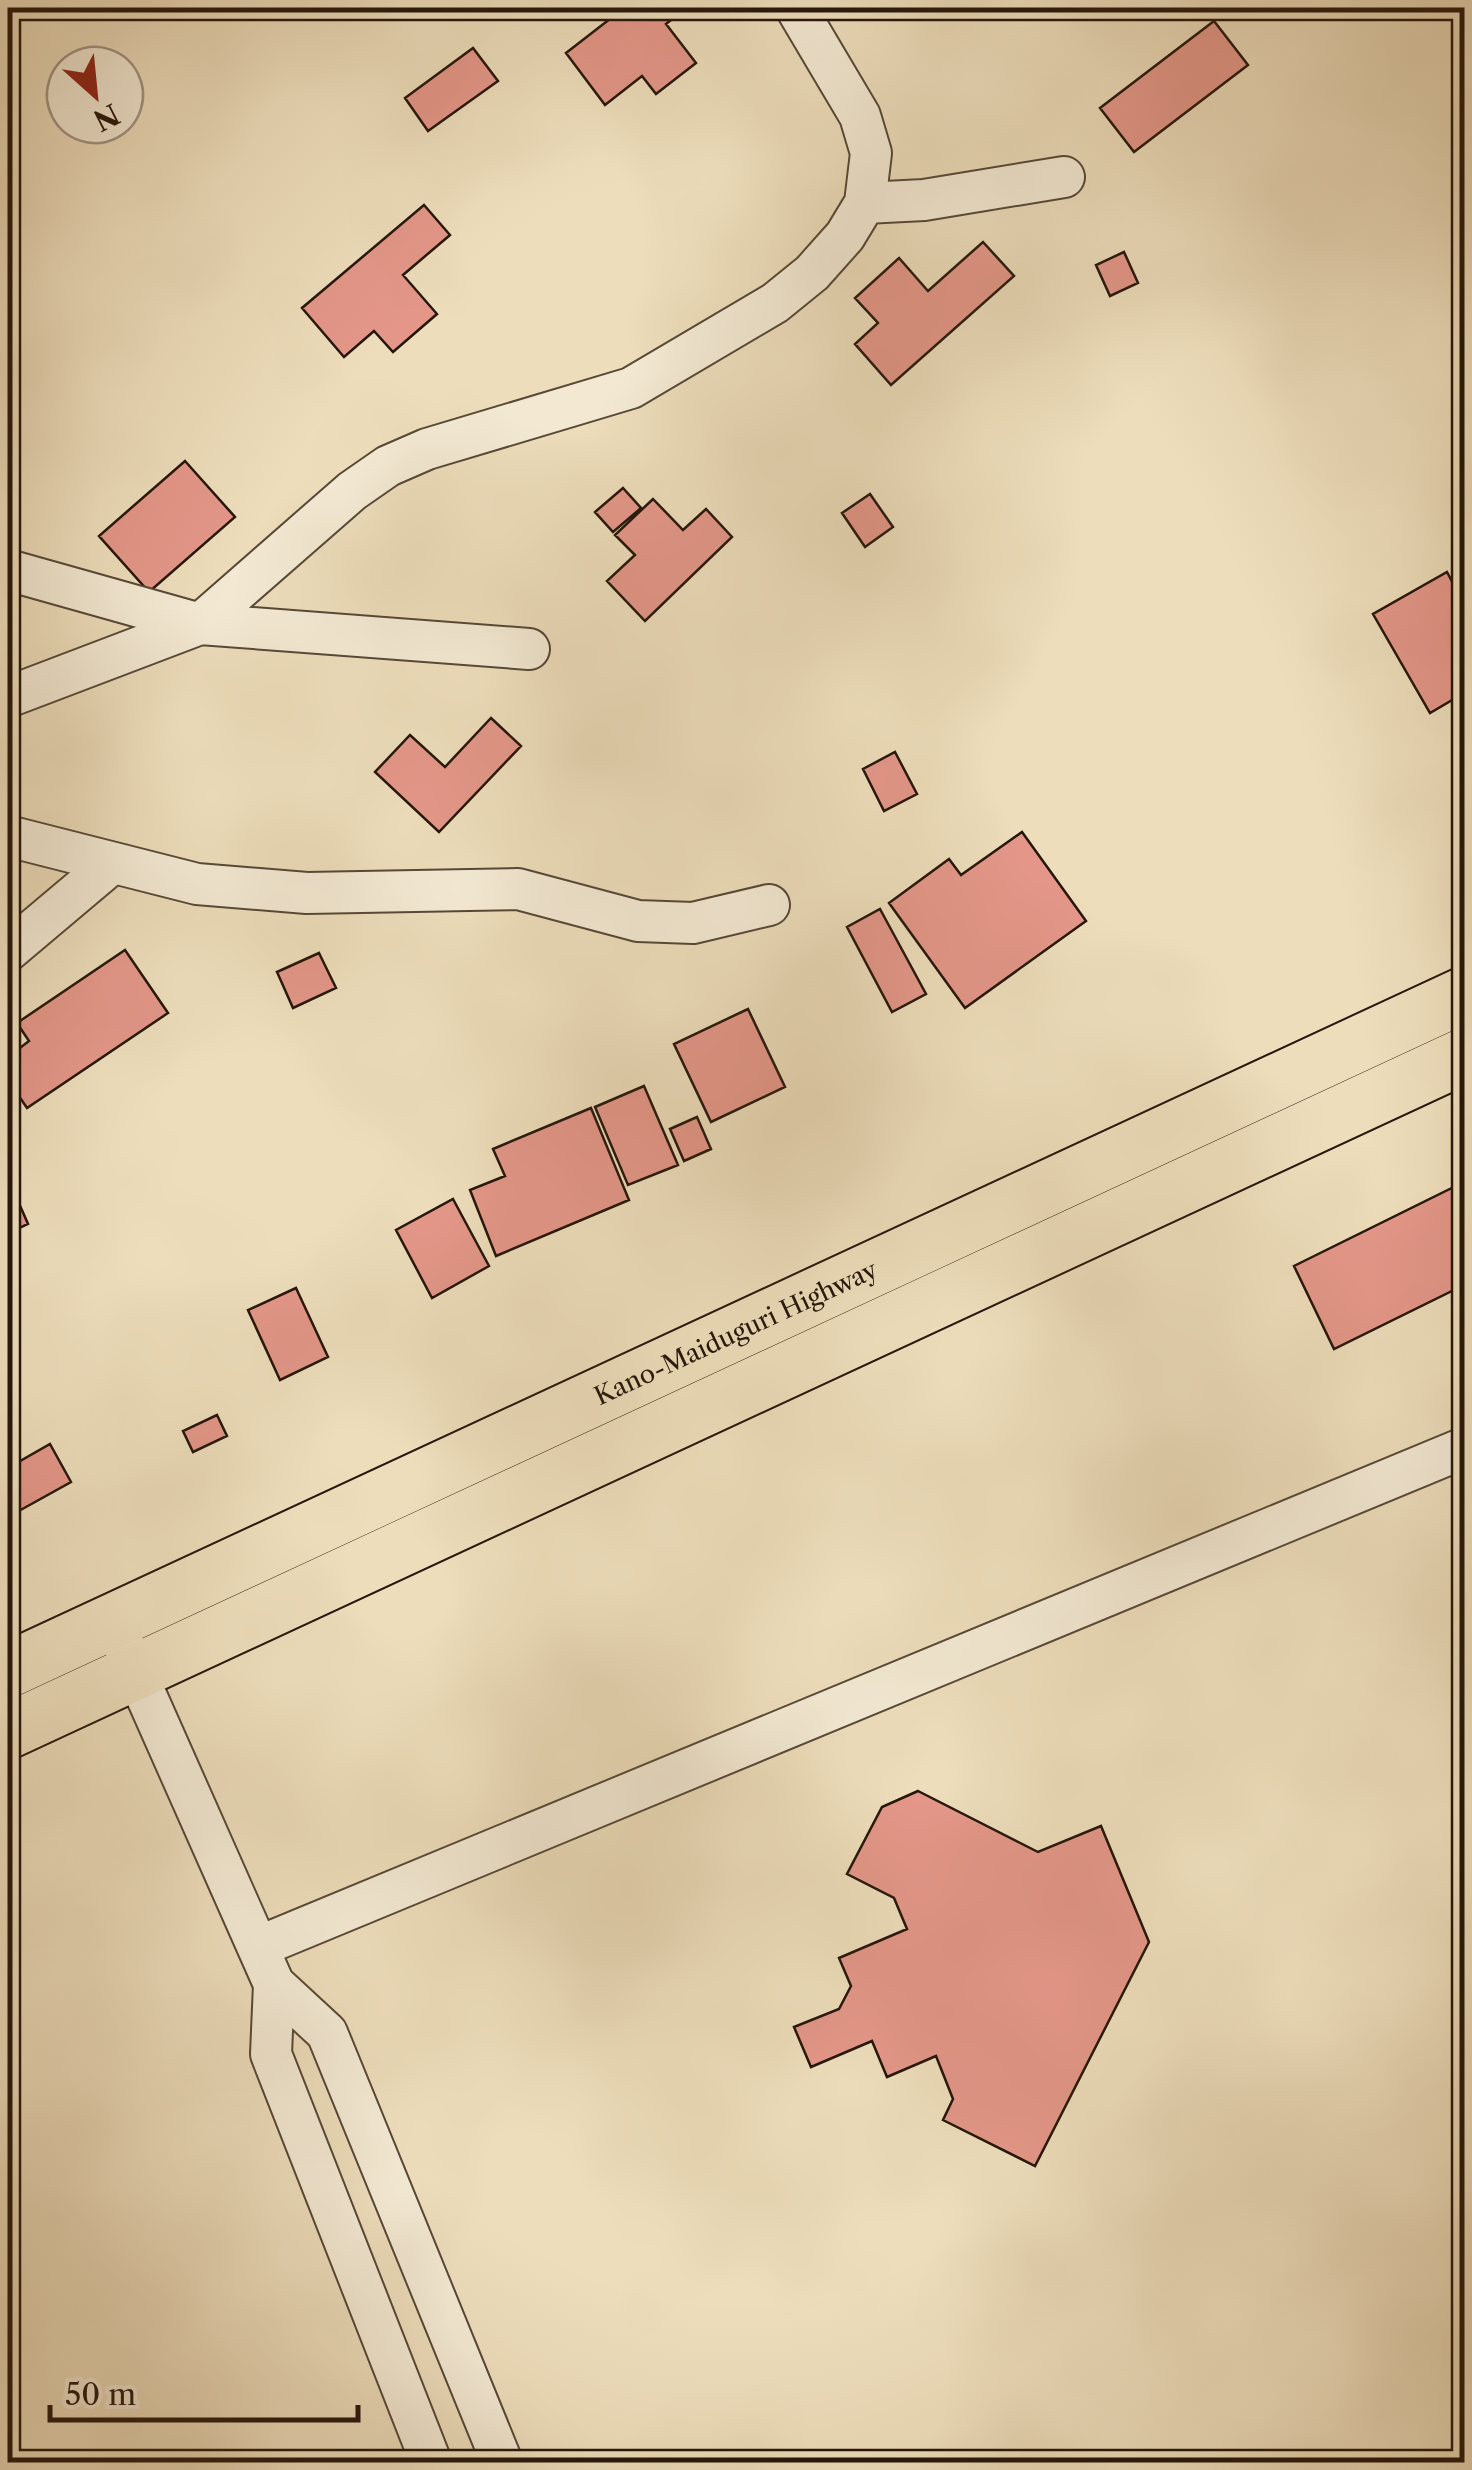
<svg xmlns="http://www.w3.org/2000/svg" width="1472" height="2470" font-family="'Libre Caslon Text',serif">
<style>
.building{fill:#e49789;stroke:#25160b;stroke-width:2.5}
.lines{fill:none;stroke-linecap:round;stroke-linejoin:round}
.street-casing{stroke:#574837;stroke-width:44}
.highway-casing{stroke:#25160b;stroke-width:59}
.street{stroke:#f3e9d3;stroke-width:40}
.highway{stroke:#edddbb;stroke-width:55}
.labels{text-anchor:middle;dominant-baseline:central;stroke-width:9;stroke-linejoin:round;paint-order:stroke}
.street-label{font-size:25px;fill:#25160b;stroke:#f3e9d3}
</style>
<rect width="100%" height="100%" fill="#edddbb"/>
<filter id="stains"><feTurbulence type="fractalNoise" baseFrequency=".002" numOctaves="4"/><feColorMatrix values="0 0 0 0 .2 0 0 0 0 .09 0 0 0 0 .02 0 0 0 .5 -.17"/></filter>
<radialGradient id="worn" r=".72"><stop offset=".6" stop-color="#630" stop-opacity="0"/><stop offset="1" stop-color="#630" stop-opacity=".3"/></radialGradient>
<path class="building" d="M624 8H686L666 24 696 63 656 94 642 76 605 105 566 53Z
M1214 21 1248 65 1134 152 1100 108Z
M473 48 498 81 428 131 405 98Z
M424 205 450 235 403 275 437 314 393 352 374 331 344 357 302 308Z
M983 242 1014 276 891 385 855 344 878 323 855 298 899 258 928 291Z
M1124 252 1138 283 1110 296 1096 265Z
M185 461 235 517 149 592 99 536Z
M623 488 641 508 613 532 595 512Z
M870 494 893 527 865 547 842 513Z
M653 499 683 530 706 509 732 537 645 621 607 581 635 555 615 535Z
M1447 572 1464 604 1461 619 1464 693 1430 713 1373 614Z
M491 718 521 746 439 832 375 772 410 735 445 767Z
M895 752 917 794 884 811 863 769Z
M1022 832 1086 921 965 1008 889 903 949 859 961 875Z
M880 909 926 994 892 1012 847 927Z
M125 950 168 1013 27 1108 8 1080V1057L29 1041 17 1023Z
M319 953 336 988 293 1008 277 972Z
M748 1009 785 1087 711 1122 674 1044Z
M644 1086 678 1165 628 1185 595 1107Z
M591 1108 629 1200 496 1256 470 1190 505 1176 493 1149Z
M697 1117 711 1149 684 1161 670 1129Z
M1464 1182V1285L1334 1349 1294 1266Z
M453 1199 489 1266 432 1298 396 1230Z
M18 1201 28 1224 11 1232 8 1206Z
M296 1288 328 1357 280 1380 248 1310Z
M217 1415 227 1436 193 1452 183 1431Z
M50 1444 71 1482 8 1517V1468Z
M918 1791 1038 1852 1101 1826 1149 1942 1035 2166 943 2120 953 2099 936 2056 887 2077 872 2041 811 2067 794 2027 839 2009 851 1986 839 1958 907 1929 894 1898 847 1874 882 1807Z"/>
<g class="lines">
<g class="street-casing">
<path id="street" d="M865 203 924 200 1064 177
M8 570 200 624 529 649
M8 697 200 624 352 491 388 466 427 449 631 388 775 303 812 273 845 236 865 203 871 153 860 116 796 8
M8 836 197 884 307 893 518 889 638 921 693 923 769 905
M8 951 110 865
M125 1648 274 1984 327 2033 502 2462
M258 1947 1464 1448
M274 1984 271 2054 431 2462"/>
</g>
<g class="highway-casing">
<g id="highway">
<path id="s1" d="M8 1670 1464 995"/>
<path d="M8 1731 1464 1056"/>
</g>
</g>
<use href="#street" class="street"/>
<use href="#highway" class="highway"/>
</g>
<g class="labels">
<g class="street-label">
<text stroke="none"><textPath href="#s1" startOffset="802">Kano-Maiduguri Highway</textPath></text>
</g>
</g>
<rect width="1472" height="2470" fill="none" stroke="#edddbb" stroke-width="40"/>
<rect x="10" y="10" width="1452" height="2450" fill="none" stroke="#25160b" stroke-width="5"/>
<rect x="20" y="20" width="1432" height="2430" fill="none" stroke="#25160b" stroke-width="2.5"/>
<g transform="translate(95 95) rotate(153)"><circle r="48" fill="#f3e9d3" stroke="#a19583" stroke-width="2.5"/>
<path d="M0-8L18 38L0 25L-18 38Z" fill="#8f2418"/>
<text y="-15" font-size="28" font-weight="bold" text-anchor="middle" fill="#25160b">N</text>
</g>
<path d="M50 2405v15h308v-15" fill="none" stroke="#25160b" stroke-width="5"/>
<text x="65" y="2405" font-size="30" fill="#25160b" stroke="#f3e9d3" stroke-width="8" paint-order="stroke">50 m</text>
<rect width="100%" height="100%" filter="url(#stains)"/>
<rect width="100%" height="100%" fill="url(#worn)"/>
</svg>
